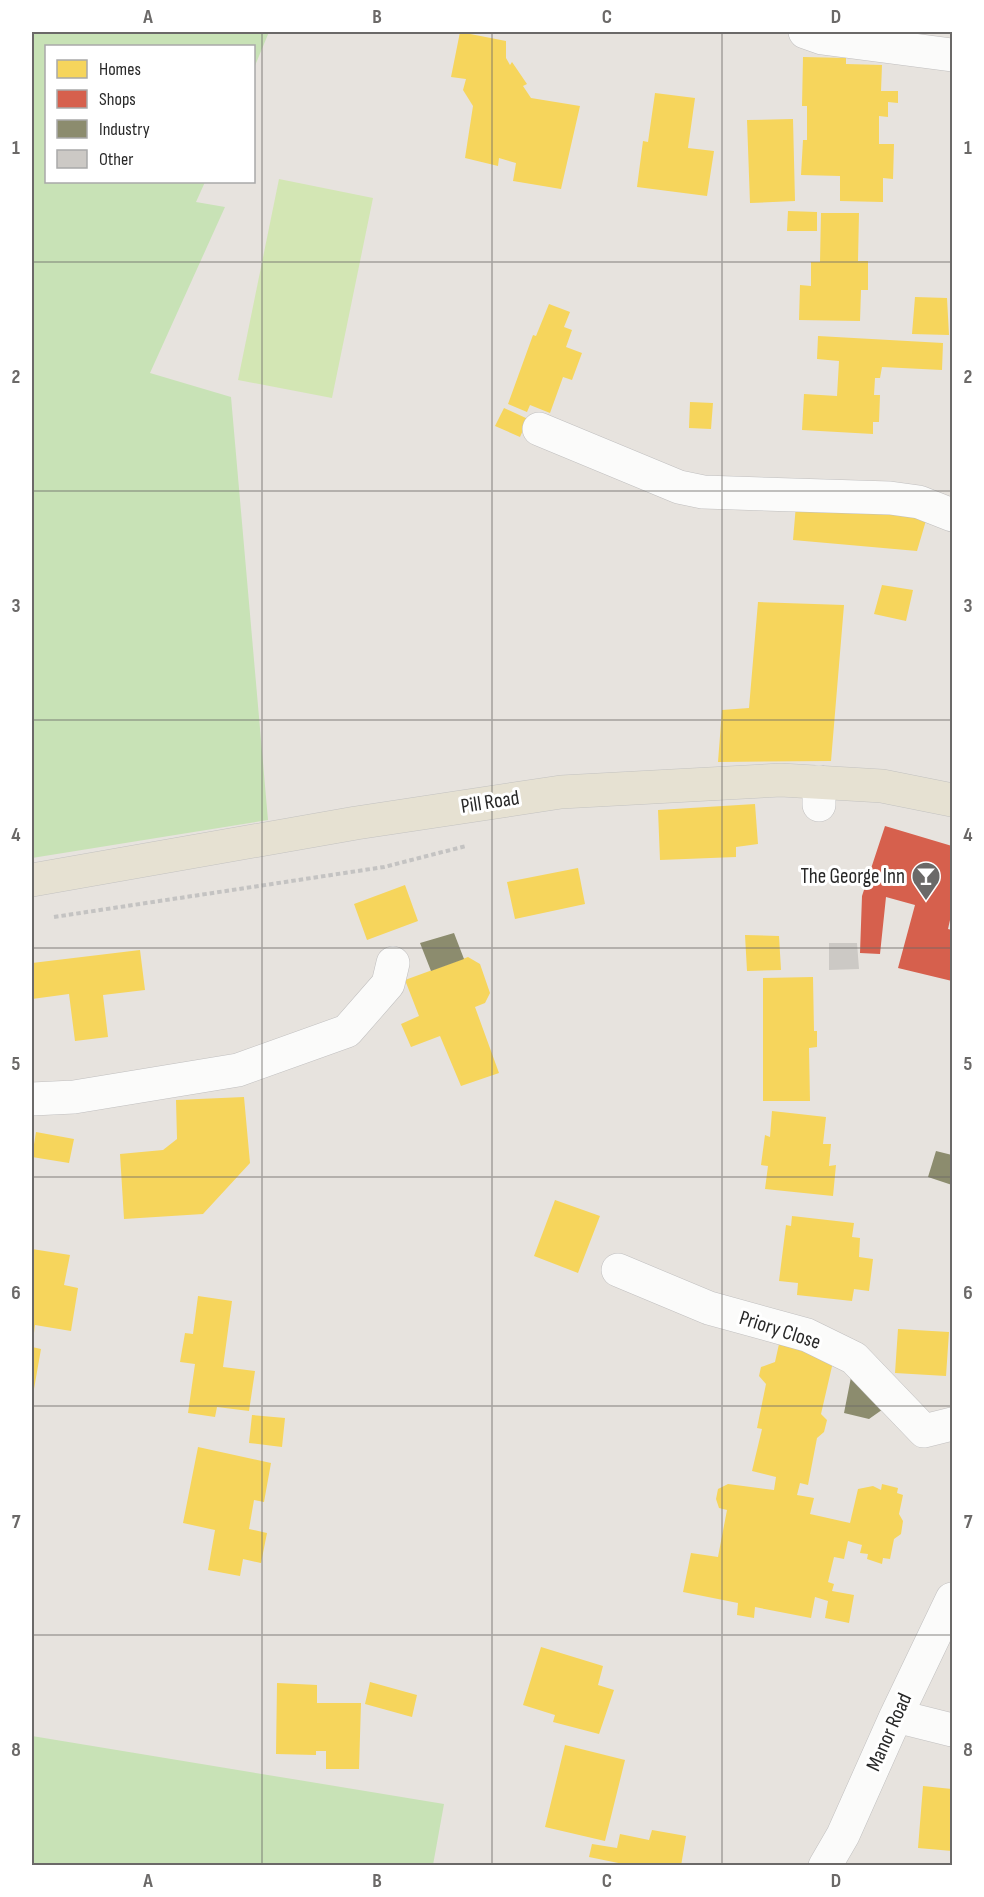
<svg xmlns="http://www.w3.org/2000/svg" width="984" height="1897" font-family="'Sofia Sans Condensed',sans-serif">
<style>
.green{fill:#c8e2b6}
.pitch{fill:#d3e6b4}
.homes{fill:#f6d55c}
.shops{fill:#d6604d}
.industry{fill:#8c8c6e}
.building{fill:#ccc9c5}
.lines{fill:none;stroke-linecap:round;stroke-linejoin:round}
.minor-casing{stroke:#c0bfbf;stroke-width:34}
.major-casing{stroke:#c3c2c0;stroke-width:34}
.path{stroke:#c4c3c2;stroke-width:4;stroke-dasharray:4.5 3;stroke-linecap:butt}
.minor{stroke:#fbfbfa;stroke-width:33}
.major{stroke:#e6e1d2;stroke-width:33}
.grid{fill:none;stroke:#6b6968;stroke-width:1.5;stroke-opacity:0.55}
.labels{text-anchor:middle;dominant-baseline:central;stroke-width:6;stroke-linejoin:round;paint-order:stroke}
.street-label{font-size:21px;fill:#282828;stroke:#fff}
.poi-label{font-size:21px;fill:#282828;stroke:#fff;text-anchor:end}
.neatline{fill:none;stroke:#6b6968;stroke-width:2}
.grid-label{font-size:20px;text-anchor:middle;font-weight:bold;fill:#6b6968}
</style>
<rect width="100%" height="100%" fill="#e7e3de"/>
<path class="green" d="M32 32H269L254 68V46H46V182H205L196 202 225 207 150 373 231 397 268 820 32 858Z
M32 1736 444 1804 433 1865H32Z"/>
<path class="pitch" d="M279 179 373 198 332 398 238 380Z"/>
<path class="homes" d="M460 32 506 41V58L510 65 512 62 527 84 523 86 531 98 580 106 561 189 513 181 516 163 499 158 498 166 465 158 473 106 463 90 466 79 451 77Z
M803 57 846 58V64L882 65 881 91H898V103L888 102V117L879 116V144H894L893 179 883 178V202L840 201V176L801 175 803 140H807V106H802Z
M655 93 695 98 688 148 714 151 707 196 637 187 643 141 648 142Z
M793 119 795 201 750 203 747 120Z
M788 211 817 212V231H787Z
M821 213H859L858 261H868V290H861L860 321 799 320 800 285 811 286V262H820Z
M915 297 947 298 949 335 912 334Z
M549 304 570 312 564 327 572 330 566 347 582 353 572 380 563 377 550 413 530 405 527 412 508 404 533 335 536 336Z
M818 336 943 343 942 370 882 367 880 378H875L874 395H880L879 422H873V434L802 430 804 394 837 396 839 361 817 359Z
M690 402 713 403 711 429 689 428Z
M504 408 528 419 520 437 495 426Z
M796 505 927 517 917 551 793 540Z
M882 585 913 590 906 621 874 614Z
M758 602 844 605 831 761 718 762 722 710 749 708Z
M755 804 758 844 736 847V857L660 860 658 810Z
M578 868 585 904 515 919 507 882Z
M405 885 418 921 367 940 354 904Z
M745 935 779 936 781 970 747 971Z
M140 950 145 990 103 995 108 1037 75 1041 69 994 32 999V963Z
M468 957 480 964 490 993 485 1003 475 1007 499 1073 461 1086 440 1036 411 1047 401 1024 419 1016 405 980Z
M813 977 814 1031H817V1047L809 1048 810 1101H763V978Z
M244 1097 250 1163 203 1214 124 1219 120 1154 163 1150 177 1139 176 1100Z
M772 1111 826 1117 823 1144H831L829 1166 836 1165 833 1196 765 1189 768 1166 761 1165 765 1135 770 1137Z
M36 1132 74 1139 69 1163 32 1157Z
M555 1200 600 1216 578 1273 534 1256Z
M792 1216 854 1223 852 1237 860 1238 859 1257 873 1259 869 1291 854 1289 852 1301 797 1295 798 1283 779 1281 786 1225 791 1226Z
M32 1249 70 1255 64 1285 78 1288 71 1331 35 1325 33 1341Z
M198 1296 232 1301 223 1367 255 1371 249 1411 217 1407 215 1417 188 1413 195 1364 180 1362 185 1333 193 1334Z
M898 1329 949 1332 946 1376 895 1373Z
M779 1344 825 1354 833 1362 821 1414 827 1420 824 1432 817 1438 808 1485 800 1483 797 1495 814 1498 810 1514 850 1523 858 1489 873 1486 881 1490 882 1484 898 1488 897 1493 903 1495 899 1514 903 1521 901 1534 894 1539 890 1559 883 1558 882 1564 867 1559 868 1554 860 1553 862 1545 848 1541 844 1559 834 1557 828 1582 834 1584 832 1591 854 1595 849 1623 825 1618 828 1601 815 1597 811 1618 755 1607 754 1618 737 1615 738 1603 683 1592 691 1553 718 1557 727 1510 719 1508 716 1499 718 1489 728 1484 774 1490 776 1477 752 1471 762 1429 757 1428 766 1384 759 1376 761 1367 775 1362Z
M32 1347 41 1349 34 1389H32Z
M252 1415 285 1418 282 1447 249 1443Z
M198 1447 271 1463 264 1502 254 1500 249 1529 267 1533 261 1563 243 1559 240 1576 208 1570 215 1530 183 1523Z
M541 1647 603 1666 598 1685 614 1690 599 1734 553 1722 555 1715 523 1705Z
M370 1682 417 1695 412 1717 365 1704Z
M277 1683 317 1685V1703H361L359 1769H326V1751H316V1755L276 1754Z
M565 1745 625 1760 605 1841 545 1827Z
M923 1786 952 1789V1851L918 1848Z
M652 1830 686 1836 681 1866H633L589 1857 592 1844 617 1848 620 1834 649 1840Z"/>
<path class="shops" d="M885 826 952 846V911L948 929 952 930V981L898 968 915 905 886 897 880 954 860 953 862 896Z"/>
<path class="industry" d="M454 933 464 959 431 971 420 943Z
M936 1151 952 1155V1185L928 1177Z
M853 1367 886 1407 869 1419 844 1413Z"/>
<path class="building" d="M829 943H857L859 969 829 970Z"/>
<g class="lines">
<g class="minor-casing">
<path id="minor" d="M805 32 822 38 952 55
M539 429 679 487 703 492 890 498 919 502 952 515
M819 782V805
M32 1099 74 1097 238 1070 347 1031 388 984 393 963
M618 1270 709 1308 807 1335 854 1358 924 1431 952 1424
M896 1716 952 1730
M825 1866 843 1835 896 1716 952 1599"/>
</g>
<g class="major-casing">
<path id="major" d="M32 880 356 823 561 792 781 780 882 786 952 800"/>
</g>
<path class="path" d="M54 917 384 867 466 846"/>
<use href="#minor" class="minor"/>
<use href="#major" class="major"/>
</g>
<path class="grid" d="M262 32V1866M492 32V1866M722 32V1866M32 262H952M32 491H952M32 720H952M32 948H952M32 1177H952M32 1406H952M32 1635H952"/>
<defs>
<g id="bar-pin" transform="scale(1.5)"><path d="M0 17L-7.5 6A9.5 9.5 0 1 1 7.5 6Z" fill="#6b6968" stroke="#fff"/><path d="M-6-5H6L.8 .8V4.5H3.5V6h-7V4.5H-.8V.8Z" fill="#fff"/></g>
</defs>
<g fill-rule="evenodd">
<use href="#bar-pin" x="926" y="876"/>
</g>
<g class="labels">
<g class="street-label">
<text transform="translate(490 802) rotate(-9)">Pill Road</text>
<text transform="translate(780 1330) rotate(18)">Priory Close</text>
<text transform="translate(889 1732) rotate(-66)">Manor Road</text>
</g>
<g class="poi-label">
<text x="905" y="876">The George Inn</text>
</g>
</g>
<rect width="984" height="1897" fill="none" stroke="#ffffff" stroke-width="66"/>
<rect x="45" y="45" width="210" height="138" fill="#ffffff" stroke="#a9a9a9" stroke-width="1.5"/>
<rect x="57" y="60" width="30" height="18" fill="#f6d55c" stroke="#a9a9a9" stroke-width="1.5"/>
<text x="99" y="75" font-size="18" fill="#282828">Homes</text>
<rect x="57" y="90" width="30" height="18" fill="#d6604d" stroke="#a9a9a9" stroke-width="1.5"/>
<text x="99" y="105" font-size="18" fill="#282828">Shops</text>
<rect x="57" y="120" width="30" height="18" fill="#8c8c6e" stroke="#a9a9a9" stroke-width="1.5"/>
<text x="99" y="135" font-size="18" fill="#282828">Industry</text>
<rect x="57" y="150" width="30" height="18" fill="#ccc9c5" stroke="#a9a9a9" stroke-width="1.5"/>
<text x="99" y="165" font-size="18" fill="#282828">Other</text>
<rect x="33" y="33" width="918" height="1831" class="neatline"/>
<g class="grid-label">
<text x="148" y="23">A</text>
<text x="377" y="23">B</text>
<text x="607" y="23">C</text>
<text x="836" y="23">D</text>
<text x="16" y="154">1</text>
<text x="968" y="154">1</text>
<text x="16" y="383">2</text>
<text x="968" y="383">2</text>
<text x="16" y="612">3</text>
<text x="968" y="612">3</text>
<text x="16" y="841">4</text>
<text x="968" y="841">4</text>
<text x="16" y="1070">5</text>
<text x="968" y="1070">5</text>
<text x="16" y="1299">6</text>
<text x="968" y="1299">6</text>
<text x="16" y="1528">7</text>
<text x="968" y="1528">7</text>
<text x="16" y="1756">8</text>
<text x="968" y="1756">8</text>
<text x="148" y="1887">A</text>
<text x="377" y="1887">B</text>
<text x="607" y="1887">C</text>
<text x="836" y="1887">D</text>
</g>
</svg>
